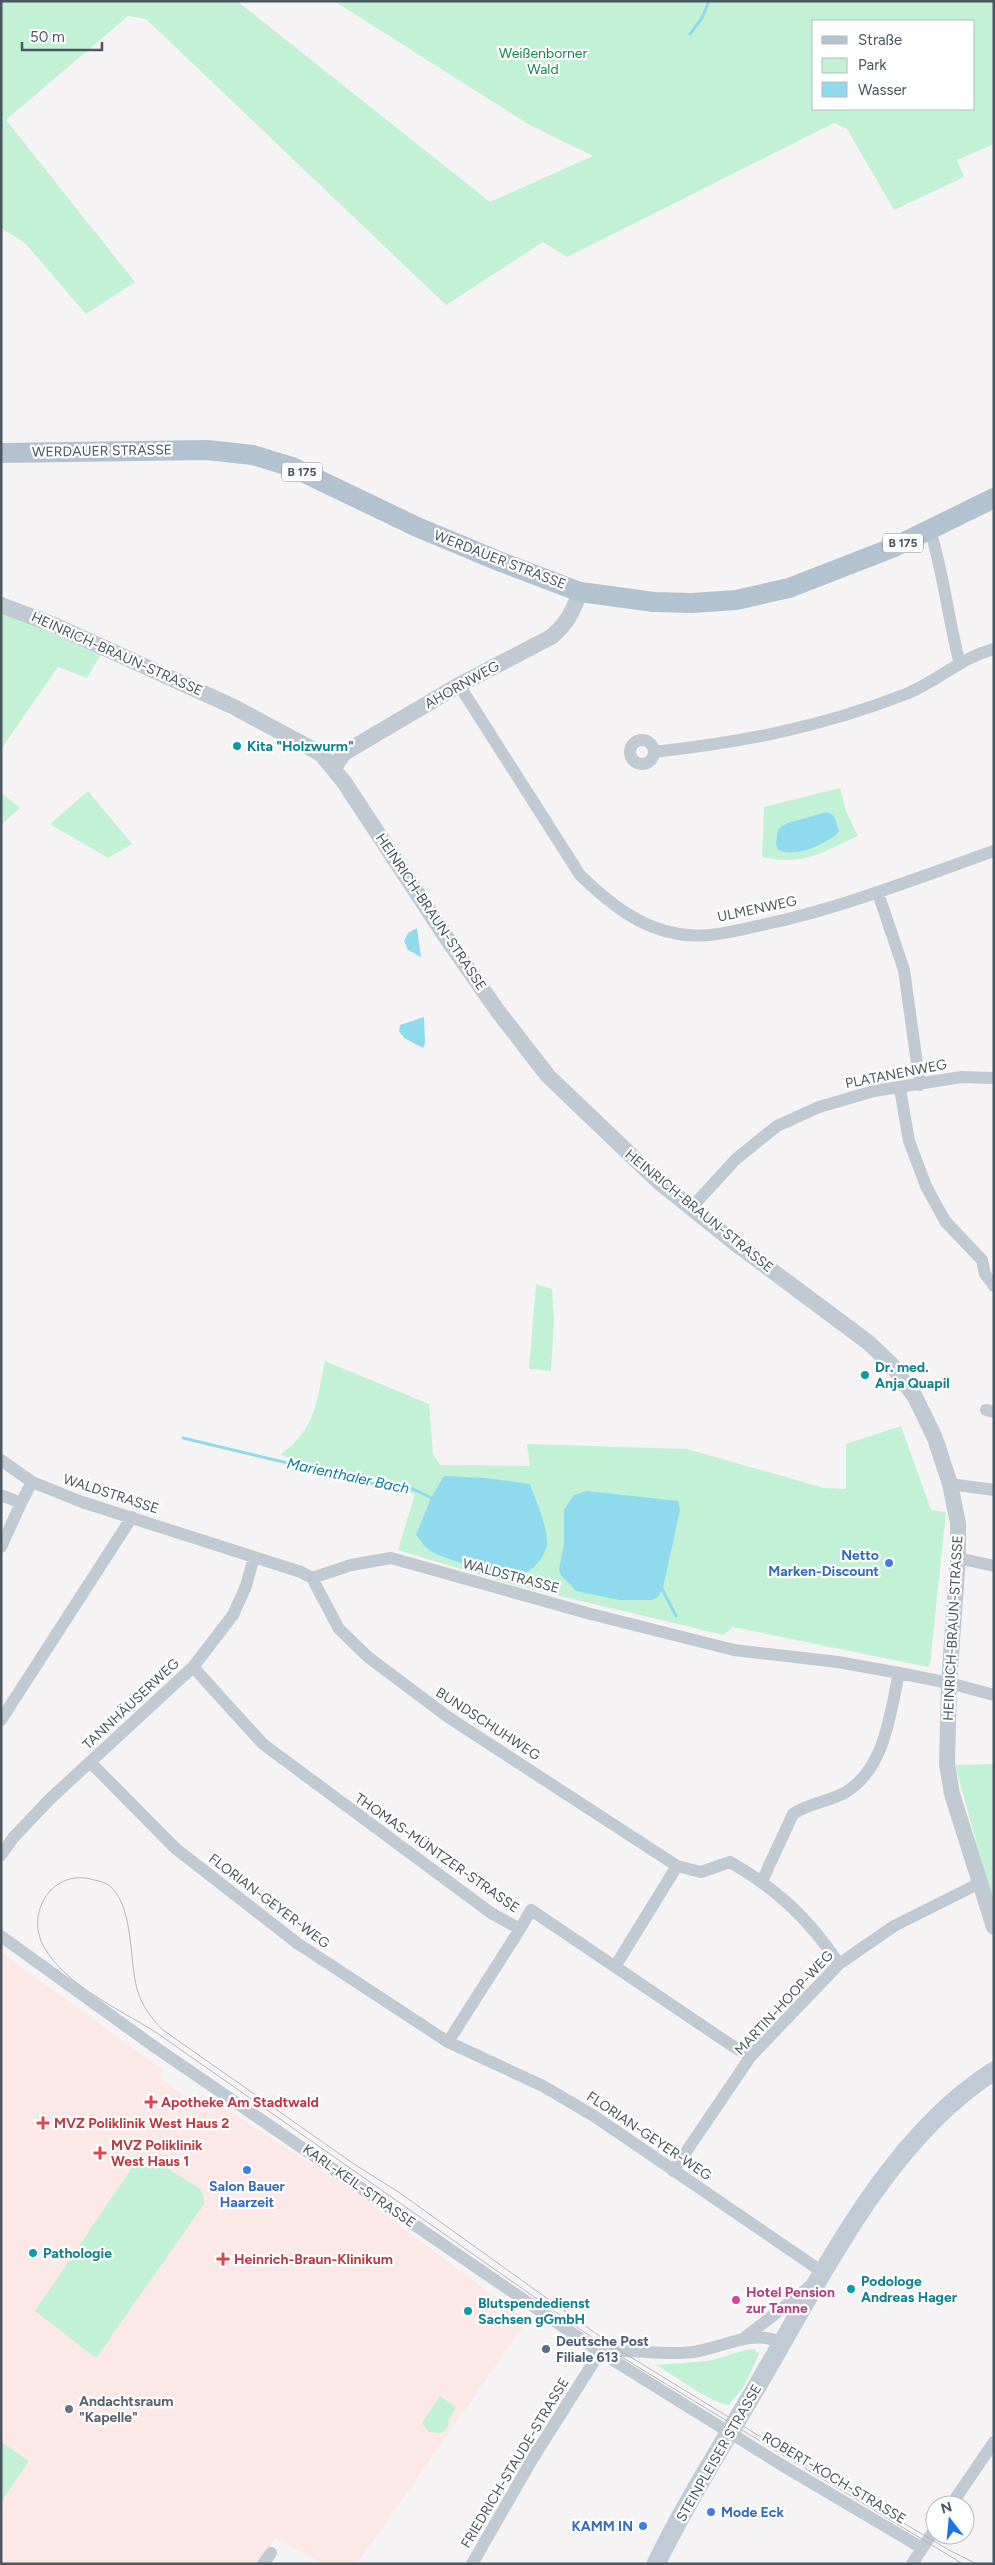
<svg xmlns="http://www.w3.org/2000/svg" width="995" height="2565" font-family="Figtree,sans-serif">
<style>
.medical{fill:#fce8e6}
.green{fill:#c3f1d5;fill-rule:evenodd}
.water{fill:#90daee}
.lines{fill:none;stroke-linecap:round;stroke-linejoin:round}
.stream{stroke:#90daee;stroke-width:3}
.minor{stroke:#c1cad2;stroke-width:12}
.tertiary{stroke:#c1cad2;stroke-width:16}
.secondary{stroke:#c1cbd6;stroke-width:19}
.primary{stroke:#b3c2d1;stroke-width:20}
.tram{stroke:#b5b8bd;stroke-width:1}
.culture-dot{fill:#0f9aa8;stroke:#fff;stroke-width:2}
.shop-dot{fill:#3f7fe0;stroke:#fff;stroke-width:2}
.health-dot{fill:#e0444e;stroke:#fff;stroke-width:2}
.hotel-dot{fill:#d1479c;stroke:#fff;stroke-width:2}
.service-dot{fill:#5c6f8a;stroke:#fff;stroke-width:2}
.worship-dot{fill:#6b7280;stroke:#fff;stroke-width:2}
.labels{text-anchor:middle;dominant-baseline:central;stroke-width:4.5;stroke-linejoin:round;paint-order:stroke}
.shield{fill:#fff;stroke:#808990;stroke-width:1}
.shield-label{font-size:12px;font-weight:bold;fill:#4a5661}
.park-label{font-size:14px;fill:#17864f;stroke:#fff}
.street-label{font-size:14px;fill:#4a5661;stroke:#fff}
.culture-label{font-size:14px;font-weight:bold;fill:#0d838f;stroke:#fff;text-anchor:start}
.shop-label{font-size:14px;font-weight:bold;fill:#366cbe;stroke:#fff;text-anchor:end}
.health-label{font-size:14px;font-weight:bold;fill:#be3a42;stroke:#fff;text-anchor:start}
.hotel-label{font-size:14px;font-weight:bold;fill:#b23c85;stroke:#fff;text-anchor:start}
.service-label{font-size:14px;font-weight:bold;fill:#4e5e75;stroke:#fff;text-anchor:start}
.worship-label{font-size:14px;font-weight:bold;fill:#5b616d;stroke:#fff;text-anchor:start}
.water-label{font-size:15px;font-style:italic;fill:#0c7c9b;stroke:#fff}
</style>
<rect width="100%" height="100%" fill="#f5f3f3"/>
<path class="medical" d="M1 1952 163 2070 160 2078 194 2103 203 2094 362 2197 527 2321 357 2564H324L276 2538 257 2564H1Z"/>
<path class="green" d="M1 1H237L490 202 593 156 528 124 334 1H994V144L957 160 964 177 894 210 847 129 834 123 567 257 543 242 446 305 146 19 128 16 6 120 135 282 86 314 25 243 1 228ZM814 21H974V109H814Z
M1 612 101 654 87 678 58 667 1 749Z
M840 788 846 811 858 836C819 853 806 866 762 857L764 807Z
M88 791 132 844 108 858 50 824Z
M1 793 20 808 1 825Z
M536 1284 552 1289 554 1319 551 1371 529 1369Z
M325 1361 429 1404 433 1454 440 1465 530 1466 527 1444 687 1449 824 1488 846 1489V1444L901 1426 931 1510 946 1512 930 1664 928 1667 733 1627 724 1635 514 1585 398 1550 415 1494 280 1455C317 1427 316 1403 325 1361Z
M994 1764V1907L955 1765Z
M149 2157 199 2188 203 2195 204 2204 96 2358 35 2311 134 2165 140 2159Z
M749 2349H754L759 2354 744 2386 729 2405C714 2405 672 2374 656 2365L709 2361Z
M440 2396 456 2407 449 2420 448 2426 441 2433 429 2432 422 2423Z
M1 2442 29 2461 1 2502Z"/>
<path class="water" d="M827 812 834 816 839 831 837 834C823 845 796 858 778 850L776 844 778 829 787 823Z
M417 928 421 957 408 950 404 941 408 933Z
M424 1017 425 1044 423 1048 404 1038 399 1031 400 1025Z
M444 1476 485 1478 530 1484C536 1502 547 1524 547 1543 546 1556 534 1571 521 1574 505 1577 447 1560 432 1552 426 1549 421 1541 416 1535L431 1498Z
M587 1491 678 1501 680 1510 663 1588 658 1597 652 1600H619L576 1591 561 1575 559 1570 564 1543V1510L574 1495Z"/>
<g class="lines">
<path class="stream" d="M690 34 702 18 709 1
M183 1438 371 1483 413 1489 434 1499
M661 1587 676 1616"/>
<path class="minor" d="M930 530C944 574 948 620 960 664
M459 685 580 875C608 902 639 928 679 934 706 939 736 931 762 925 842 908 917 878 994 851
M630 752a12 12 0 1 1 24 0a12 12 0 1 1-24 0Z
M654 752C744 742 821 727 906 694 936 682 962 657 994 649
M878 893 904 970 920 1085
M900 1089 909 1141 926 1186 945 1221 982 1260 985 1274 994 1286
M692 1207 736 1159 777 1126 819 1107 874 1091 961 1077 994 1078
M986 1410 994 1412
M1 1460 32 1482 82 1502 301 1572 312 1578 351 1565 391 1558 587 1613 734 1650 838 1662 899 1673 949 1683 994 1695
M950 1484 994 1490
M1 1495 21 1503 32 1482
M1 1547 21 1503
M958 1558 994 1566
M312 1578 339 1629 368 1657 448 1717 677 1866 701 1872 730 1862C776 1888 810 1920 839 1964
M193 1667 263 1744 491 1913 520 1929 531 1910 734 2047 751 2056
M1 1720 132 1517
M90 1762 175 1848 297 1943 448 2042 543 2086 594 2116 824 2273 803 2292 743 2339
M1 1855 13 1838 50 1799 193 1667 233 1615 246 1586 254 1557
M762 1881 793 1814C809 1803 829 1802 846 1792 885 1768 890 1714 899 1673
M1 1936 152 2045 600 2352 780 2464 922 2548
M616 1965 677 1866
M448 2042 520 1929
M673 2171 751 2056 839 1964 894 1926 980 1883
M600 2352C631 2348 662 2356 693 2352 724 2348 752 2328 782 2343
M951 2505 994 2442
M263 2564 271 2553
M472 2564 533 2458 600 2352
M912 2564 935 2529"/>
<path class="tertiary" d="M1 605 54 625 234 707 314 750 322 755 344 782 450 943 497 1010 548 1076 659 1182 735 1243 869 1343 891 1364 915 1397 935 1438 950 1484 958 1523V1558L949 1683 947 1764 952 1794 994 1927
M333 769 344 753 459 685 551 637C567 624 573 611 580 592"/>
<path class="secondary" d="M656 2564C687 2500 727 2438 763 2376 824 2272 889 2137 994 2071"/>
<path class="primary" d="M1 453 207 450 253 455 292 467 417 527 501 562 580 592 654 602 692 603 736 600 789 588 892 548 994 498"/>
<path class="tram" d="M963 2564 610 2350 157 2033C121 2010 66 1986 44 1947 24 1912 54 1867 94 1880 100 1881 107 1883 111 1887 134 1909 129 1960 137 1989 142 2006 151 2018 163 2030L354 2164 400 2193 619 2350 831 2480 949 2550 977 2564"/>
</g>
<g class="culture-dot">
<circle cx="237" cy="746" r="5"/>
<circle cx="865" cy="1375" r="5"/>
<circle cx="33" cy="2253" r="5"/>
<circle cx="851" cy="2289" r="5"/>
<circle cx="468" cy="2311" r="5"/>
</g>
<g class="shop-dot">
<circle cx="889" cy="1563" r="5"/>
<circle cx="247" cy="2170" r="5"/>
<circle cx="711" cy="2512" r="5"/>
<circle cx="643" cy="2526" r="5"/>
</g>
<g class="health-dot">
<path d="M148.5 2094.5h5v5h5v5h-5v5h-5v-5h-5v-5h5z"/>
<path d="M40.5 2115.5h5v5h5v5h-5v5h-5v-5h-5v-5h5z"/>
<path d="M97.5 2145.5h5v5h5v5h-5v5h-5v-5h-5v-5h5z"/>
<path d="M220.5 2251.5h5v5h5v5h-5v5h-5v-5h-5v-5h5z"/>
</g>
<circle class="hotel-dot" cx="736" cy="2300" r="5"/>
<circle class="service-dot" cx="546" cy="2349" r="5"/>
<circle class="worship-dot" cx="69" cy="2409" r="5"/>
<g class="labels">
<g class="shield">
<rect x="282" y="462.5" width="40" height="19" rx="4"/>
<rect x="883" y="533.5" width="40" height="19" rx="4"/>
</g>
<g class="shield-label">
<text x="302" y="472">B 175</text>
<text x="903" y="543">B 175</text>
</g>
<g class="park-label">
<text x="543" y="53">Weißenborner<tspan x="543" dy="16">Wald</tspan></text>
</g>
<g class="street-label">
<text transform="translate(102 451) rotate(-1)">WERDAUER STRASSE</text>
<text transform="translate(500 560) rotate(21)">WERDAUER STRASSE</text>
<text transform="translate(117 654) rotate(24)">HEINRICH-BRAUN-STRASSE</text>
<text transform="translate(462 685) rotate(-29)">AHORNWEG</text>
<text transform="translate(757 909) rotate(-12)">ULMENWEG</text>
<text transform="translate(431 912) rotate(56)">HEINRICH-BRAUN-STRASSE</text>
<text transform="translate(896 1074) rotate(-11)">PLATANENWEG</text>
<text transform="translate(699 1211) rotate(39)">HEINRICH-BRAUN-STRASSE</text>
<text transform="translate(111 1494) rotate(18)">WALDSTRASSE</text>
<text transform="translate(511 1576) rotate(15)">WALDSTRASSE</text>
<text transform="translate(953 1628) rotate(-87)">HEINRICH-BRAUN-STRASSE</text>
<text transform="translate(131 1704) rotate(-43)">TANNHÄUSERWEG</text>
<text transform="translate(488 1724) rotate(33)">BUNDSCHUHWEG</text>
<text transform="translate(437 1853) rotate(35)">THOMAS-MÜNTZER-STRASSE</text>
<text transform="translate(269 1901) rotate(37)">FLORIAN-GEYER-WEG</text>
<text transform="translate(784 2003) rotate(-47)">MARTIN-HOOP-WEG</text>
<text transform="translate(649 2136) rotate(34)">FLORIAN-GEYER-WEG</text>
<text transform="translate(359 2186) rotate(35)">KARL-KEIL-STRASSE</text>
<text transform="translate(719 2453) rotate(-60)">STEINPLEISER STRASSE</text>
<text transform="translate(515 2463) rotate(-59)">FRIEDRICH-STAUDE-STRASSE</text>
<text transform="translate(834 2478) rotate(31)">ROBERT-KOCH-STRASSE</text>
</g>
<g class="culture-label">
<text x="247" y="746">Kita "Holzwurm"</text>
<text x="875" y="1367">Dr. med.<tspan x="875" dy="16">Anja Quapil</tspan></text>
<text x="43" y="2253">Pathologie</text>
<text x="861" y="2281">Podologe<tspan x="861" dy="16">Andreas Hager</tspan></text>
<text x="478" y="2303">Blutspendedienst<tspan x="478" dy="16">Sachsen gGmbH</tspan></text>
</g>
<g class="shop-label">
<text x="879" y="1555">Netto<tspan x="879" dy="16">Marken-Discount</tspan></text>
<text x="247" y="2186" text-anchor="middle">Salon Bauer<tspan x="247" dy="16">Haarzeit</tspan></text>
<text x="721" y="2512" text-anchor="start">Mode Eck</text>
<text x="633" y="2526">KAMM IN</text>
</g>
<g class="health-label">
<text x="161" y="2102">Apotheke Am Stadtwald</text>
<text x="54" y="2123">MVZ Poliklinik West Haus 2</text>
<text x="111" y="2145">MVZ Poliklinik<tspan x="111" dy="16">West Haus 1</tspan></text>
<text x="234" y="2259">Heinrich-Braun-Klinikum</text>
</g>
<g class="hotel-label">
<text x="746" y="2292">Hotel Pension<tspan x="746" dy="16">zur Tanne</tspan></text>
</g>
<g class="service-label">
<text x="556" y="2341">Deutsche Post<tspan x="556" dy="16">Filiale 613</tspan></text>
</g>
<g class="worship-label">
<text x="79" y="2401">Andachtsraum<tspan x="79" dy="16">"Kapelle"</tspan></text>
</g>
<g class="water-label">
<text transform="translate(348 1476) rotate(12)">Marienthaler Bach</text>
</g>
</g>
<rect width="995" height="2565" fill="none" stroke="#4a5661" stroke-width="5"/>
<rect x="812" y="20" width="162" height="90" fill="#ffffff" stroke="#b7bbc0"/>
<rect x="822" y="36" width="25" height="8" fill="#b3c2d1" stroke="#b7bbc0"/>
<text x="858" y="45" font-size="15" fill="#4a5661">Straße</text>
<rect x="822" y="58" width="25" height="15" fill="#c3f1d5" stroke="#b7bbc0"/>
<text x="858" y="70" font-size="15" fill="#4a5661">Park</text>
<rect x="822" y="82" width="25" height="15" fill="#90daee" stroke="#b7bbc0"/>
<text x="858" y="95" font-size="15" fill="#4a5661">Wasser</text>
<g transform="translate(950 2520) rotate(344)"><circle r="24" fill="#ffffff" stroke="#b7bbc0"/>
<path d="M0-4L9 19L0 12L-9 19Z" fill="#1a73e8"/>
<text y="-8" font-size="14" font-weight="bold" text-anchor="middle" fill="#4a5661">N</text>
</g>
<path d="M22 42v8h80v-8" fill="none" stroke="#4a5661" stroke-width="2.5"/>
<text x="30" y="42" font-size="15" fill="#4a5661" stroke="#ffffff" stroke-width="4" paint-order="stroke">50 m</text>
</svg>
